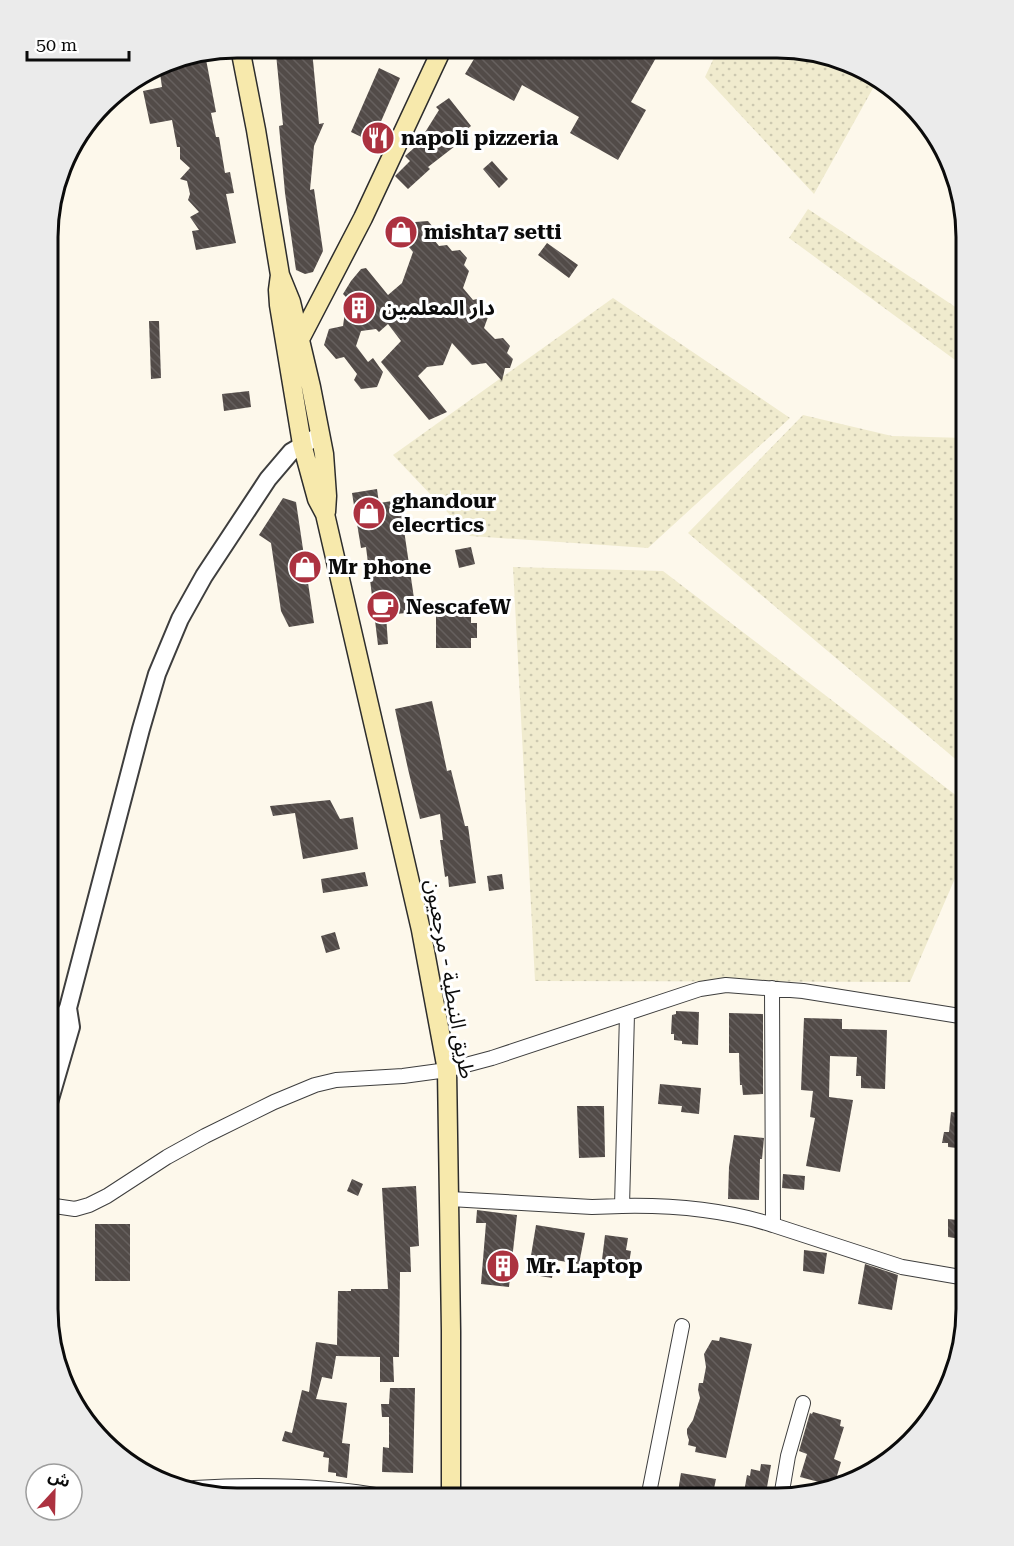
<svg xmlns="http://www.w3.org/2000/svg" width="1014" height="1546" font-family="'Roboto Serif','Noto Sans Arabic',serif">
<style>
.farmland{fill:url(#farmland-dots)}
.building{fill:url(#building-back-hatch)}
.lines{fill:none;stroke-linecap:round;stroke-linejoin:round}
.minor-casing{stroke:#3e3e3e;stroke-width:16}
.tertiary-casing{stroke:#3e3e3e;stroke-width:20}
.secondary-casing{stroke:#2d2d2d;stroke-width:21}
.minor{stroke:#fff;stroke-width:14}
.tertiary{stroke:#fff;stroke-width:16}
.secondary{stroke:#f7e9ac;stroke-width:18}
.labels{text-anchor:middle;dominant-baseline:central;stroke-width:6;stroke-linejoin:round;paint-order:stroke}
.poi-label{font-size:21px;font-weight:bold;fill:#0b0b0b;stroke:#fff;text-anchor:start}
.street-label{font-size:21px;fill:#0b0b0b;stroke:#fff}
.rim{fill:none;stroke:#0b0b0b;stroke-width:3}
</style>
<defs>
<pattern id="farmland-dots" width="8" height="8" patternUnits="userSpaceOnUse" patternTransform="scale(1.5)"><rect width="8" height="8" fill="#f0ebce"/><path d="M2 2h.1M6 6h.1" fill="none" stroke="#ccc8b0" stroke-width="1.8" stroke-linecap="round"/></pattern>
<pattern id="building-back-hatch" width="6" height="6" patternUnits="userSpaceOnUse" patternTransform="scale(1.5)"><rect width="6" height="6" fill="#524b48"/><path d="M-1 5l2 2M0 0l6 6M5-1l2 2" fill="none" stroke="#66605e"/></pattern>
</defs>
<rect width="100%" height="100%" fill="#fdf8eb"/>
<path class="farmland" d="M718 49 801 50 877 81 814 194 705 77Z
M808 209 966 314V368L789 238Z
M613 298 790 418 648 548 470 536 393 455Z
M803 415 892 436 966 438V768L688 533Z
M513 567 663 571 966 803V853L910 982 535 981Z"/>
<path class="building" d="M480 49H661L631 102 646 110 618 160 570 133 579 117 522 85 514 101 465 74Z
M312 50 319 124 324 123 314 146 310 190 314 189 323 251 313 272 305 274 296 270 285 193 279 126 283 125 276 54Z
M205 54 216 112 211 113 216 137H219L225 173 230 172 234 193 226 194 236 243 196 250 192 231 199 230 190 217 199 212 188 200 190 194 187 181 180 179 190 168 180 159V147H177L172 120 150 124 143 91 162 87 159 67 166 62Z
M379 68 400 78 372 142 351 132Z
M449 98 471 126 455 139 459 143 428 167 430 169 408 189 395 176 410 161 405 156 414 148 411 145 424 134 439 110 436 107Z
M492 161 508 179 499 188 483 169Z
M428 221 433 227 430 235 439 246 447 245 452 251 460 250 467 258 464 265 469 271 463 288 473 300 481 298 486 305 484 312 488 317 484 328 495 339 503 338 510 346 507 353 513 359 510 368H505L502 381 486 363 472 365 452 343 443 365 427 367 418 376 447 412 429 420 381 362 401 341 388 324 379 332 376 329 361 331 356 346 368 362 373 358 383 372 377 387 361 389 354 380 357 374 344 357 336 359 324 345 329 329 343 326 347 298 343 294 351 281 361 269 366 268 388 295 402 283 413 252 390 224Z
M547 243 578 265 569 278 538 255Z
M149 321H159L161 378 151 379Z
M249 391 251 407 224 411 222 394Z
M377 489 379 503 399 500 402 520 410 519 412 529 404 530 416 612 386 615 388 644 378 645 366 547 361 548 352 493Z
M283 498 296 502 314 623 289 627 281 611 271 543 259 535Z
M471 547 475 564 459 568 455 550Z
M436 612H471V623H477V638H471V648H436Z
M432 701 447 771 451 770 465 826H468L476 883 449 887 448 876 445 877 440 840H443L440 814 420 819 408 769 395 709Z
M330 800 340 819 353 817 358 849 303 859 295 813 273 816 270 806Z
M365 872 368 886 323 893 321 879Z
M502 874 504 889 489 891 487 876Z
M335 932 340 949 326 953 321 936Z
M676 1011 699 1012 698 1045 682 1044V1041L674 1040V1034H671L672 1015 676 1014Z
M729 1013 763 1014V1094L743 1095 742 1085H740L739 1053H729Z
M804 1018 842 1019V1029L887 1030 885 1089 861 1088V1076H856L857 1057 830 1056 829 1097 853 1100 840 1172 806 1166 815 1118 810 1117 813 1091 801 1090Z
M660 1084 701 1088 699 1114 681 1112 682 1106 658 1104Z
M577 1106H604L605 1157 579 1158Z
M951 1112 966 1114V1149L948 1147V1143H942L944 1132H949Z
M734 1135 764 1138 762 1159H760L759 1200 728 1199 729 1167Z
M783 1174 805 1176 804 1190 782 1188Z
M352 1179 363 1184 358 1196 347 1191Z
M416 1186 419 1246 410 1247 411 1272H400L399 1357H393L394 1382H380V1357L336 1356 332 1379 322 1377 316 1399 347 1403 342 1443 350 1444 347 1478 336 1476V1473L328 1472 329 1458 323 1457 324 1452 282 1441 285 1431 292 1433 302 1390 309 1392 316 1342 337 1345 338 1291H351V1289H388L382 1188Z
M477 1210 517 1215 509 1287 481 1284 486 1223H476Z
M948 1219 966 1221V1231H962L961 1239 948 1237Z
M95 1224H130V1281H95Z
M536 1225 585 1233 579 1264 555 1260 552 1278 528 1274Z
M605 1235 628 1238 626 1250 631 1251 629 1263 625 1262 623 1272 601 1268Z
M804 1250 827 1253 824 1274 803 1271Z
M865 1264 898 1275 892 1310 858 1304Z
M720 1337 752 1344 726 1458 695 1452 696 1447 688 1445 689 1440 687 1434V1429L693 1420 700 1398 698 1390 699 1383H703L706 1367 704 1354 712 1340 719 1341Z
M390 1388H415L413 1473 382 1472 383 1447 389 1448V1417H382L381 1404H389Z
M813 1412 841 1420 840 1426 844 1427 834 1459 841 1462 834 1486 800 1477 807 1454 799 1451 810 1413 812 1414Z
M761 1464 771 1465 765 1498H743L747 1475 750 1476 751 1469 760 1471Z
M681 1473 716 1479 712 1498H677Z"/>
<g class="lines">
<g class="minor-casing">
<path id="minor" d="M627 1014 622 1206C672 1205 725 1210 773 1225L772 988
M450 1199 592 1207 622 1206
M48 1205 75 1209 89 1205 107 1196 167 1157 205 1136 274 1102 315 1085 336 1080 403 1076 447 1070 492 1058 700 989 726 985 803 991 966 1017
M773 1225 902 1267 966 1278
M194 1488C258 1484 324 1485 387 1497
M781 1497 788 1456 803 1403
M648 1498 682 1326"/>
</g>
<g class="tertiary-casing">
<path id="tertiary" d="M48 1060 60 1023 68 1008 141 729 157 674 180 619 204 576 268 479 291 452 320 435
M48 1106 71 1027 68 1008"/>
</g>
<g class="secondary-casing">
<path id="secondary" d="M240 48 256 130 280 275 291 302 311 387 324 454 327 496 326 512
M280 275 278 290 279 305 302 444 317 499 325 514 421 930 447 1070 451 1331V1497
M298 343 363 218 442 49"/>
</g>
<use href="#minor" class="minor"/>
<use href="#tertiary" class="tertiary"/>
<use href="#secondary" class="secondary"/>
</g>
<defs>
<g id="restaurant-disc" transform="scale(1.725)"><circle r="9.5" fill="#ac3240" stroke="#fff"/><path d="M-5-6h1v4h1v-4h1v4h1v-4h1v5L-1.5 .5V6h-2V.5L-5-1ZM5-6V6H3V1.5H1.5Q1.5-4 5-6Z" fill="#fff"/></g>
<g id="shop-disc" transform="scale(1.725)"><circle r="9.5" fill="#ac3240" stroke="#fff"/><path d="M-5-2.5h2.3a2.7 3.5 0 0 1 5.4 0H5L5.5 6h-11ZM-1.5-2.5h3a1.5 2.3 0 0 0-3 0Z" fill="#fff"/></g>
<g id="building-disc" transform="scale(1.725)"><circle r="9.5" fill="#ac3240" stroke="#fff"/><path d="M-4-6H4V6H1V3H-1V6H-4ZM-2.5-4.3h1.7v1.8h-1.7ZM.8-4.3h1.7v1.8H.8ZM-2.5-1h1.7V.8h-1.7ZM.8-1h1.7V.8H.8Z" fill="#fff"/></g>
<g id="cafe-disc" transform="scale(1.725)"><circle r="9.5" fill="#ac3240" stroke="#fff"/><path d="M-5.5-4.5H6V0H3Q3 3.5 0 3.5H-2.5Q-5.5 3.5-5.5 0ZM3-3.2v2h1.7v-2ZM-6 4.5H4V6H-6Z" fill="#fff"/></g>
</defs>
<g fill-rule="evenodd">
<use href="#restaurant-disc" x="378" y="138"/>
<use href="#shop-disc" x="401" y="232"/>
<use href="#building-disc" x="359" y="308"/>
<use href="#shop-disc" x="369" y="513"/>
<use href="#shop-disc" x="305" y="567"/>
<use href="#cafe-disc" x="383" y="607"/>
<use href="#building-disc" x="503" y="1266"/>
</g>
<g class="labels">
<g class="poi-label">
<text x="401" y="138">napoli pizzeria</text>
<text x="424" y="232">mishta7 setti</text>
<text x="382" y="308">دار المعلمين</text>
<text x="392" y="501">ghandour<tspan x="392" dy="24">elecrtics</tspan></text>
<text x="328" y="567">Mr phone</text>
<text x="406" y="607">NescafeW</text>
<text x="526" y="1266">Mr. Laptop</text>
</g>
<g class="street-label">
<text transform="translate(450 979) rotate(80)">طريق النبطية - مرجعيون</text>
</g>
</g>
<path d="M0 0H1014V1546H0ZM237 58H777A179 179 0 0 1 956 237V1309A179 179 0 0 1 777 1488H237A179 179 0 0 1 58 1309V237A179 179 0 0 1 237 58Z" fill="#ebebeb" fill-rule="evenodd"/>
<path class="rim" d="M237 58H777A179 179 0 0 1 956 237V1309A179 179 0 0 1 777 1488H237A179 179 0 0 1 58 1309V237A179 179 0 0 1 237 58Z"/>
<g transform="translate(54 1492) rotate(22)"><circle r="28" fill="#ffffff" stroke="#9d9d9d" stroke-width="1.5"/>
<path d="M0-4.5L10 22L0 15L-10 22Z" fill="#ac3240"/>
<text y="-9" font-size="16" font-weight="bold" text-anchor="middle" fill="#0b0b0b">ش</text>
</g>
<path d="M27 51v9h102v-9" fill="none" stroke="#0b0b0b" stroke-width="3"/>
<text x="36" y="51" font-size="18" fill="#0b0b0b" stroke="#ffffff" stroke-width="4.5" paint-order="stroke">50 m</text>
</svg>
